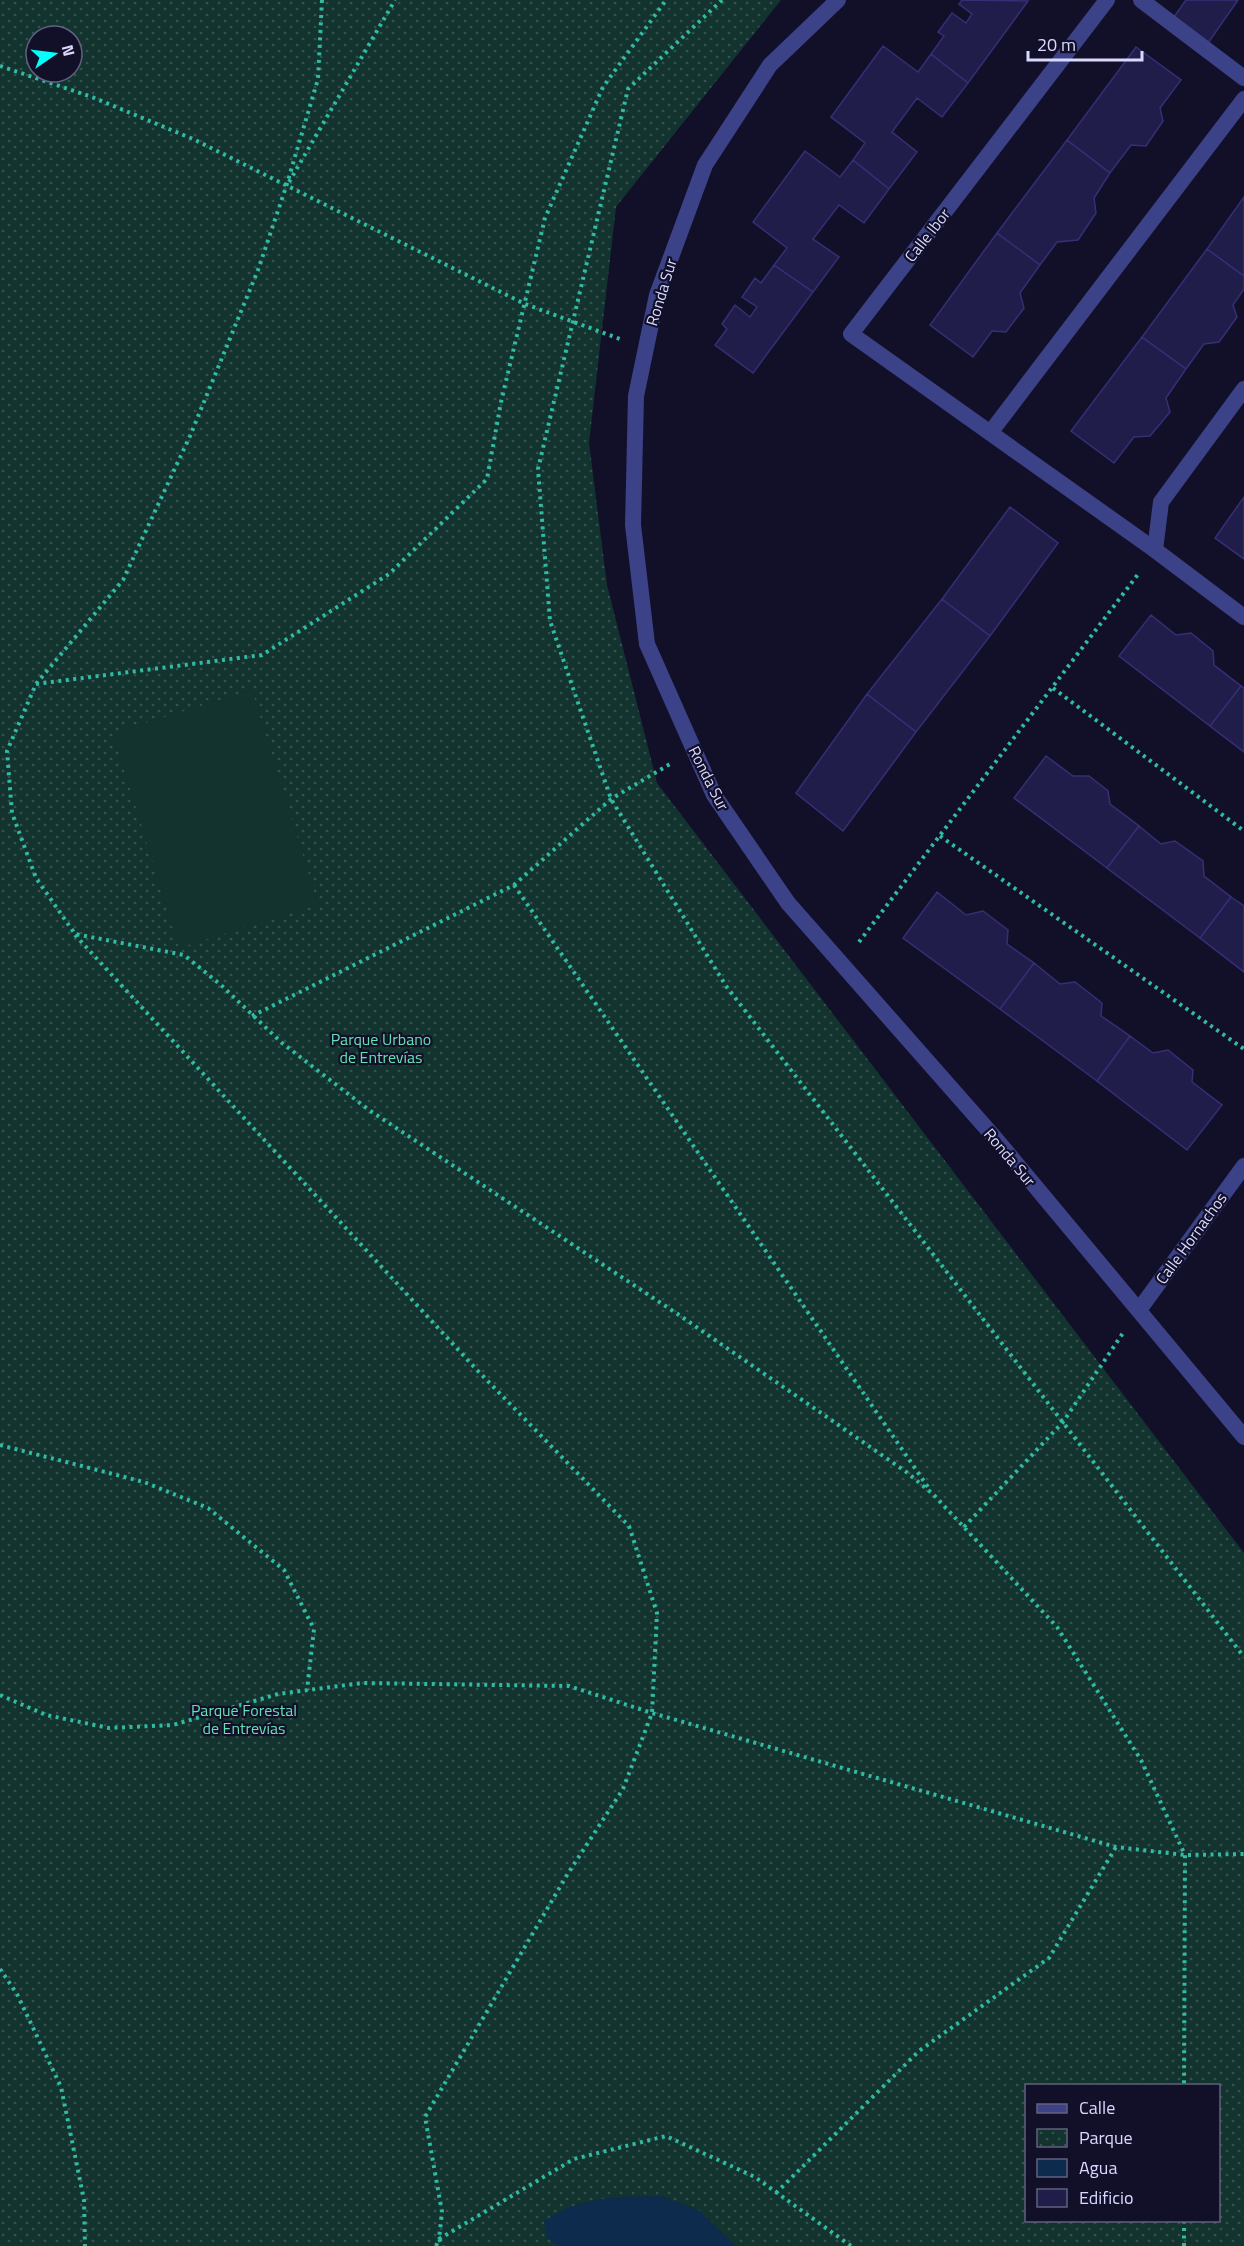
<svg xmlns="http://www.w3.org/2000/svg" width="1244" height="2246" font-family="'Titillium Web',sans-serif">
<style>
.park{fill:url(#park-dots);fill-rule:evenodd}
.pitch{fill:#13332f}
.water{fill:#0d2b4c}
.building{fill:#211d4a;stroke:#352f76;stroke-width:1.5}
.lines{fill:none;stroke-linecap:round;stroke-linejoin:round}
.path{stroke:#31bba3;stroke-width:4;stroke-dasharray:3 4.5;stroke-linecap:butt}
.pedestrian{stroke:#3c4288;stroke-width:16}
.minor{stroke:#3c4288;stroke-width:16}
.labels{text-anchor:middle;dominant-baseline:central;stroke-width:4.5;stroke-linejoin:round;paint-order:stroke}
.street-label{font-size:16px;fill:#d9d9ff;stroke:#121029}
.park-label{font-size:16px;fill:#64e0b3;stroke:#121029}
</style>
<defs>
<pattern id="park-dots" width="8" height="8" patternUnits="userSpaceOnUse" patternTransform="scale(1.5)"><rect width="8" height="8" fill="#13332f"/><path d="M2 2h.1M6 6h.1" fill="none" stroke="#35504e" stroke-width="1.8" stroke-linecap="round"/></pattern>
</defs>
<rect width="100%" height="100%" fill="#121029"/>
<path class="park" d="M0 0H781L616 207 589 443 607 585 657 783 1244 1553V2246H0ZM36 36H72V72H36ZM1026 2086H1218V2220H1026Z"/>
<path class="pitch" d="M252 690 318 904 179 948 113 733Z"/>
<path class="water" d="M662 2196 700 2211 736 2246H558L547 2238 544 2221C583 2195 617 2197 662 2196Z"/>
<path class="building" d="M962 0 1028 1 968 83 931 54 944 36 938 32 952 13 966 23 972 14 959 4Z
M1186 0H1238L1206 46 1171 21Z
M883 46 918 72 931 54 968 83 942 117 917 98 892 132 917 152 889 189 853 160 865 143 831 117Z
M1136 47 1181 80 1160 108 1163 121 1146 146 1131 145 1110 173 1067 140Z
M1067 140 1110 173 1094 198 1096 213 1078 240 1057 242 1040 265 997 233Z
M805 151 840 177 853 160 889 189 864 223 839 205 813 239 839 257 813 292 774 265 787 248 753 222Z
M1244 197V276L1207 249Z
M997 233 1040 265 1020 293 1024 308 1006 332 992 331 973 357 930 325Z
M1207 249 1244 276V289L1233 305 1237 317 1219 342 1204 344 1186 369 1142 337Z
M774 265 813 292 753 373 715 345 727 329 722 324 735 305 750 317 757 307 742 297 755 278 761 283Z
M1142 337 1186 369 1166 398 1170 412 1150 436 1134 437 1114 463 1071 431Z
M1244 497V559L1215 538Z
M1010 507 1058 543 990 636 942 599Z
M942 599 990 636 916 732 867 694Z
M1151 615 1176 635 1191 633 1213 651 1214 665 1241 686 1210 726 1119 656Z
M1241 686 1244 688V752L1210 726Z
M867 694 916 732 843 831 796 793Z
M1046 756 1073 776H1089L1108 791 1110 804 1139 826 1107 868 1014 798Z
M1139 826 1161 844 1175 841 1203 861 1204 876 1231 897 1200 938 1107 868Z
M937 892 966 915 983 911 1008 930 1007 944 1034 963 1000 1009 903 938Z
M1231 897 1244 906V972L1200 938Z
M1034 963 1060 984 1075 982 1102 1003 1101 1016 1130 1036 1097 1081 1000 1009Z
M1130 1036 1153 1053 1168 1050 1193 1070 1192 1082 1222 1105 1187 1150 1097 1081Z"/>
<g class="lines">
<path class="path" d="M322 0 318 79 286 187 258 270 190 436 123 580 36 684 7 751 12 813 36 878 75 934 184 955 221 985 282 1043 369 1110 679 1315 905 1471 933 1494 1057 1627 1141 1760 1185 1855 1184 2086
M722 0 628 89 538 469 550 621 611 799 726 986 1244 1657
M0 66 92 97 193 139 525 304 620 339
M289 182 395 0
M36 684 262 655 389 574 487 479 501 402 545 218 603 87 666 0
M1053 688 1244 831
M940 836 1244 1049
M514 885 930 1490
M75 935 476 1369 629 1526 657 1613 652 1713 623 1789 567 1875 425 2117 442 2212 439 2239 443 2246
M859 942 1139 573
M252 1016 514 885 611 799 670 764
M0 1445 144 1482 208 1508 284 1570 314 1629 307 1690
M964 1527 1063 1422 1123 1333
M0 1695 46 1715 109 1728 173 1725 278 1694 362 1683 569 1686 652 1713 1116 1847 1185 1855 1244 1854
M0 1969 17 1994 61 2087 84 2200 85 2246
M776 2193 919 2051 1049 1958 1116 1847
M436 2246 439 2239 574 2159 666 2136 755 2177 851 2246
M1184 2246V2220"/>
<path class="pedestrian" d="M1107 0 851 334 1155 550
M990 433 1244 99"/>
<path class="minor" d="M838 0 770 65 705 165 657 295 636 396 633 525 647 644 714 795 788 903 995 1138 1244 1437
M1141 0 1244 78
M1244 389 1161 502 1155 550 1244 617
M1139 1310 1244 1166"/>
</g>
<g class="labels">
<g class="street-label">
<text transform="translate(927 235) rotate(-52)">Calle Ibor</text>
<text transform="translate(661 292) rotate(-73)">Ronda Sur</text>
<text transform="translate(709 778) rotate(63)">Ronda Sur</text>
<text transform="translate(1010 1157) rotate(50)">Ronda Sur</text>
<text transform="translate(1191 1238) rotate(-54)">Calle Hornachos</text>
</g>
<g class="park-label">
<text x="381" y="1039">Parque Urbano<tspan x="381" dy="18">de Entrevías</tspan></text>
<text x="244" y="1710">Parque Forestal<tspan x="244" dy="18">de Entrevías</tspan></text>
</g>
</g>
<rect x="1025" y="2084" width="195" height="138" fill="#121029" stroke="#62607f" stroke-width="1.5"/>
<rect x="1037" y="2104" width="30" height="9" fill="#3c4288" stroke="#62607f" stroke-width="1.5"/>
<text x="1079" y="2114" font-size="18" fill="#d9d9ff">Calle</text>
<rect x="1037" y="2129" width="30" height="18" fill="url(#park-dots)" stroke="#62607f" stroke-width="1.5"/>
<text x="1079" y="2144" font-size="18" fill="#d9d9ff">Parque</text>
<rect x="1037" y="2159" width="30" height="18" fill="#0d2b4c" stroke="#62607f" stroke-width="1.5"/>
<text x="1079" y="2174" font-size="18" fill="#d9d9ff">Agua</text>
<rect x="1037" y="2189" width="30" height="18" fill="#211d4a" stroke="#62607f" stroke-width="1.5"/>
<text x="1079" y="2204" font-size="18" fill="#d9d9ff">Edificio</text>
<g transform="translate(54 54) rotate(76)"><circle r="28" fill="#121029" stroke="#62607f" stroke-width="1.5"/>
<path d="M0-4.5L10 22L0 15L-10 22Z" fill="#06fdfa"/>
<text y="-9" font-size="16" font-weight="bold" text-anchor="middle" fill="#d9d9ff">N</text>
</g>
<path d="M1028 51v9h114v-9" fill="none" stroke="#d9d9ff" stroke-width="3"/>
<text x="1037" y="51" font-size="18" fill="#d9d9ff" stroke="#121029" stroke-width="4.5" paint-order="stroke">20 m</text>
</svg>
